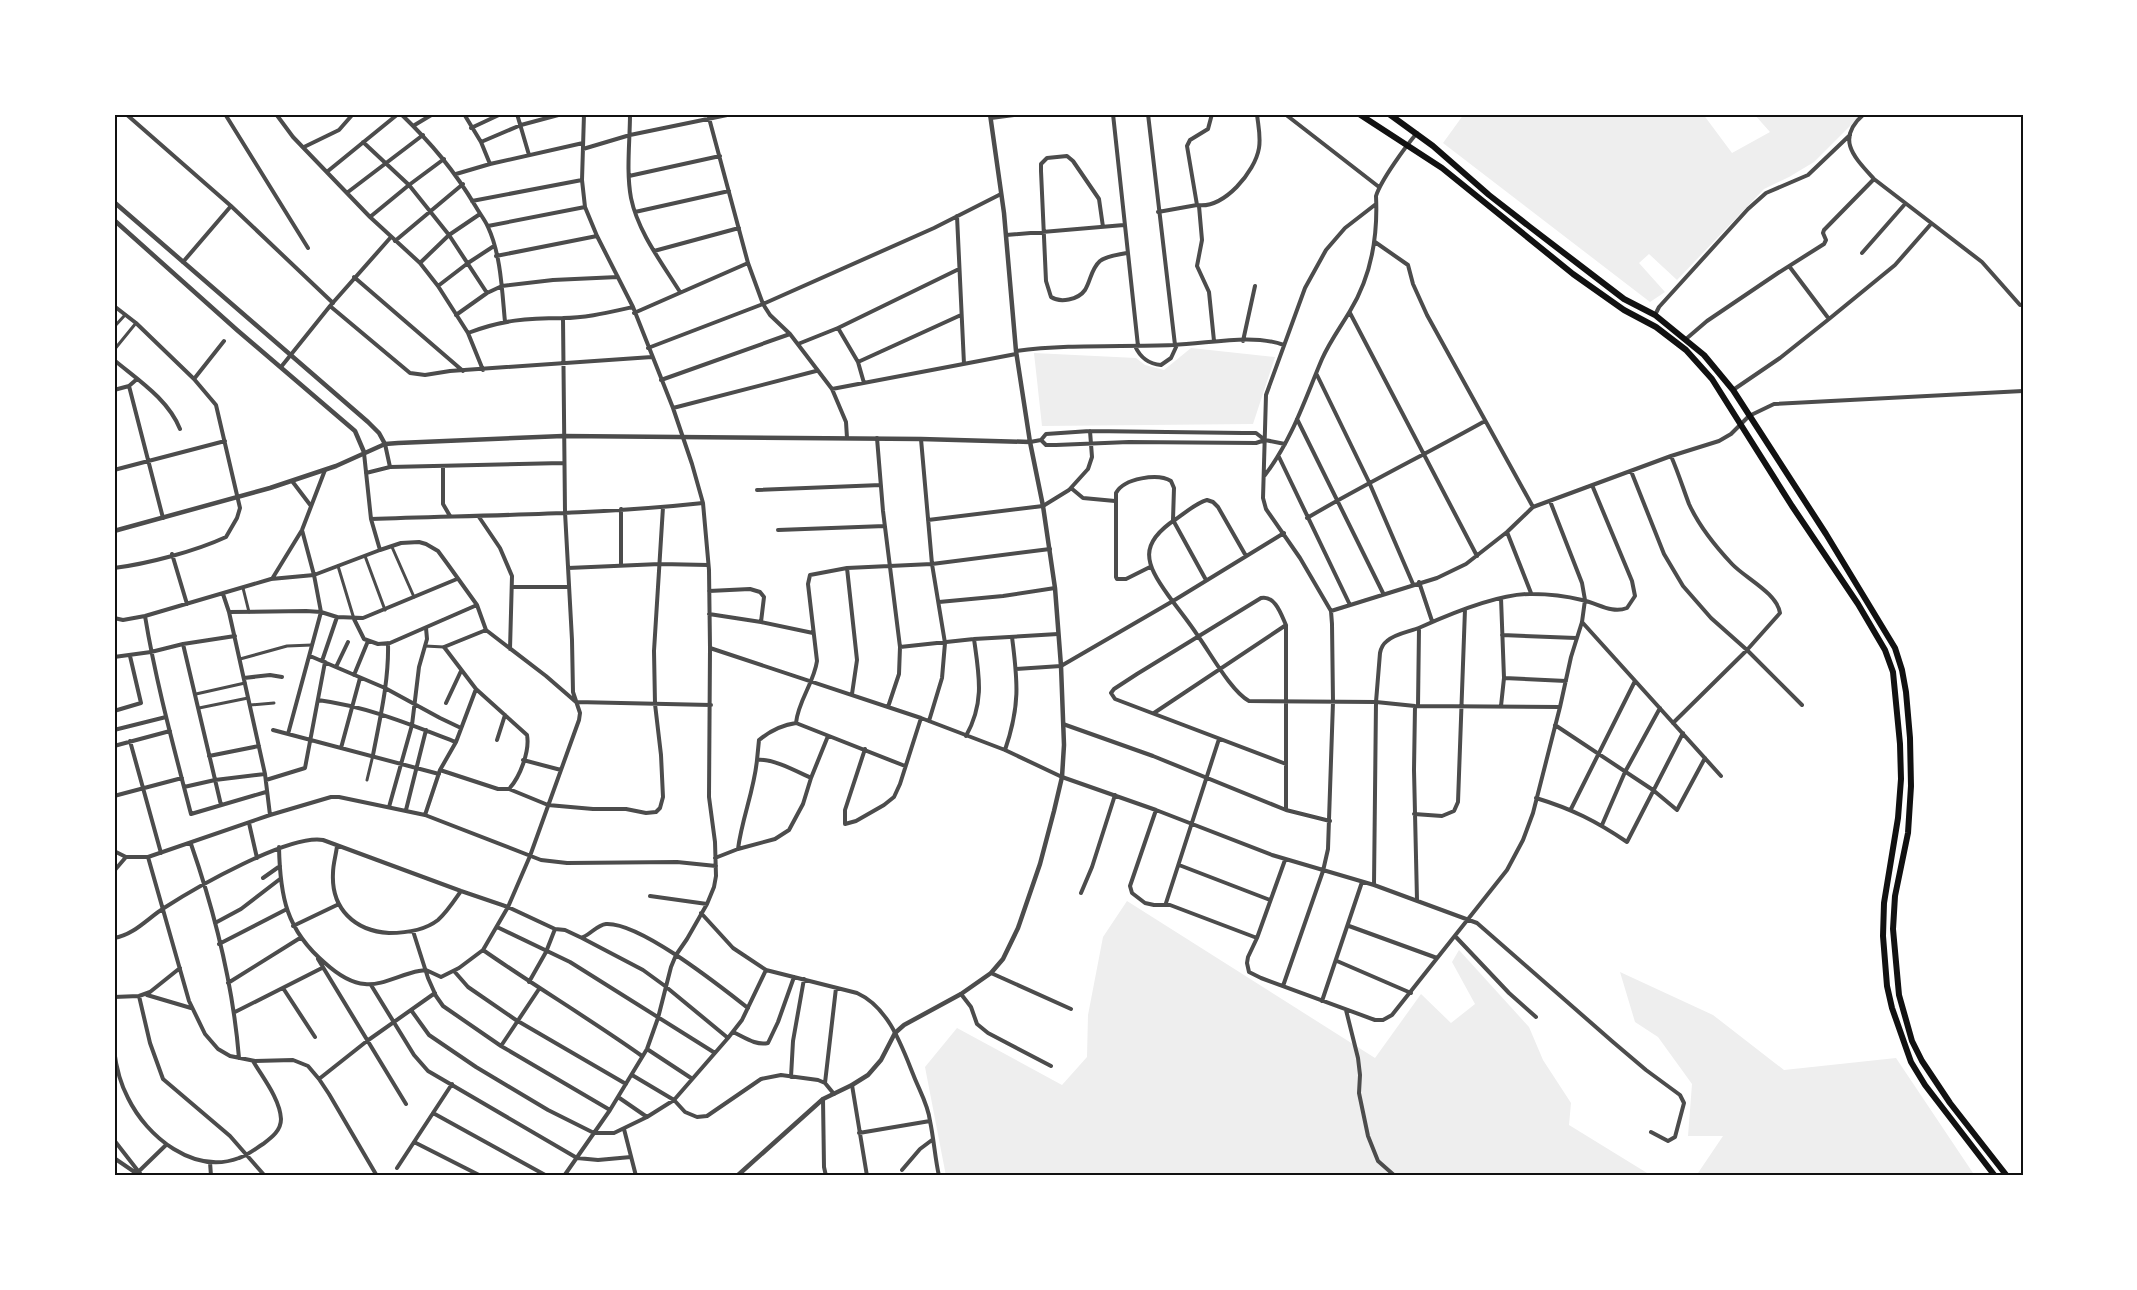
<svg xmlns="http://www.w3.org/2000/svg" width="2137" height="1290" font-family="Bitter,serif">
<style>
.green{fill:#eee}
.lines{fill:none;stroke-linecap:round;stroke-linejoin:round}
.pedestrian{stroke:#4c4c4c;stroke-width:3}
.minor{stroke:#4c4c4c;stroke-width:4}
.tertiary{stroke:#4c4c4c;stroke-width:4.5}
.primary{stroke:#111;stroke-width:6}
.neatline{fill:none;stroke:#111;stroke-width:2}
</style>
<rect width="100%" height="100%" fill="#fff"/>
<path class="green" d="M1464 114H1703L1732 153 1770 132 1754 114H1862L1814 162 1789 177 1764 189 1677 280 1649 254 1639 263 1665 292 1650 302 1443 143Z
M1191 348 1275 357 1253 424 1042 426 1034 353 1136 358 1145 365 1164 370Z
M1127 901 1375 1058 1421 994 1451 1023 1475 1004 1452 962 1459 950 1529 1027 1543 1060 1571 1103 1569 1125 1652 1176H946L925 1067 957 1028 1062 1085 1087 1057 1088 1015 1103 937Z
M1620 972 1713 1015 1784 1070 1896 1058 1975 1176H1696L1723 1136H1688L1692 1084 1658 1037 1635 1022Z"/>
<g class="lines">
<path class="pedestrian" d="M114 327 125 315
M114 350 136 323
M392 547 414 597
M365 556 385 610
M338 566 354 619
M243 588 249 612
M425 646 444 647
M240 659 287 646 312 645
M196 694 245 683
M250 705 274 703
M199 708 248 698
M367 780 373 755"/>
<path class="minor" d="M126 114 231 206 333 303
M225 114 308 248
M276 114 293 137 370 217 420 263 438 286 468 333 483 370
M401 114C432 144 454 170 476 207 480 214 485 220 488 227 501 255 502 291 505 322
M464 114 481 142 490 164
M517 114 529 155
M630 114C630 141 626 171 631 198 638 232 662 263 680 292
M1113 114 1138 346
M1148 114 1175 345
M1285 114 1379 187
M1864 114C1835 139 1854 157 1874 179
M709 118 748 263 763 304 770 315 790 334 832 389 846 422 847 438
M991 118 1021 114
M413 126 433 114
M471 128 501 114
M363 142 409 185 449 235 487 293
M481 142 521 125 562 114
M304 147 339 130 353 114
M583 149 630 135 732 114
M328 171 398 114
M456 174 490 164 583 143
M629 176 720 156
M348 192 423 135
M472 201 582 180
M1197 205C1224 209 1255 172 1259 148 1261 136 1258 125 1257 114
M1199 206 1202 240 1197 266 1209 292 1214 341
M635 212 729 191
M1158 212 1197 205 1187 146 1190 140 1208 129 1212 114
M957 216 964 364
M370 217 409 185 444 159
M488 226 585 207
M1103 227 1099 199 1073 161 1067 156 1047 158 1041 164V171L1046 281 1051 297C1060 303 1078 300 1085 290 1091 280 1091 269 1100 261 1108 255 1118 255 1127 253
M1006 235 1124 225
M395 241 463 184
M1375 242 1408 265 1413 284 1427 315 1533 507
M654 251 739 228
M1862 253 1905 204
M496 256 597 236
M183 262 231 206
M420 263 449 235 480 214
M354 277 463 371
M438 286 468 263 494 246
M114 306 136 323 194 379 216 405 240 508 237 518 226 537C196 551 147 564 114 568
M330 306 410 373 425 375 450 371 652 357
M634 313 748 263
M1350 313 1477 556
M456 315 487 293 502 286 553 280 618 277
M1655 315 1659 307 1748 209 1766 193 1808 175 1850 135
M1829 319 1895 265 1931 224
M838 328 858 362 864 383
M468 333C502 320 527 318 563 318 587 318 610 312 633 307
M1686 339 1707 321 1778 273 1824 244 1826 240 1823 233 1824 230 1874 179 1982 262 2020 305
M1243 341 1255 286
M798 344 838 328 959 269
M1135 346C1140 357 1148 364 1161 365L1171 358 1177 345
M648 348 763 304 934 228 1001 194
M1016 351C1068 344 1121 347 1173 345 1208 344 1251 333 1284 345
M114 360C138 380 168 399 180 429
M858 362 961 315
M281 367 330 306 391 237
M1317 375 1369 482 1413 584
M137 379 129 386 163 518
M194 379 224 341
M661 380 790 334
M832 389 1016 354
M114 390 129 386
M1733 390 1780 358 1829 319 1789 266
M673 408 816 371
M1297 419 1383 593
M877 438 883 511 900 647 899 674 888 707
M921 439 932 564 945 643 942 678 929 721
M1041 440 1046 445H1056L1129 442 1256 443 1265 440
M1030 442 1041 440 1046 434 1090 431 1243 433H1256L1265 440 1285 444
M385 444 390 467
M364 453 371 519 380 550
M1671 456C1678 472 1683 488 1689 504 1699 526 1716 547 1732 564 1745 578 1777 593 1780 613L1747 650 1673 723
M1279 457 1350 605
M443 466V504L450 516
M114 470 225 441
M1631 471 1664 554 1683 586 1711 618 1747 650 1802 705
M366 473 390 467 563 463
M1265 475C1292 440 1305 399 1322 359 1330 341 1340 328 1350 311 1372 275 1378 237 1376 196 1381 180 1406 146 1417 133
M292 481 311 506
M1071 488 1083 498 1115 501
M757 490 881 485
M621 509V566
M479 517 500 548 512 576 510 649
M1307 518C1365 484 1426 454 1485 421
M371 519C482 515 593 515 703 503
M928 520 1043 506 1069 490 1088 469 1092 457 1090 431
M778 530 885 526
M1507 532 1531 593
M172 554 187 604
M1246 556 1218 507 1213 502 1207 500C1196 503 1185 513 1176 519 1138 544 1145 563 1168 595 1178 609 1189 622 1198 636 1211 654 1231 691 1249 701L1376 702 1415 706 1560 707
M1150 567 1126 579H1117L1116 577V493C1124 478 1158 473 1171 481L1174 488 1173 520 1206 580
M568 568 660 564 708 565
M847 568 857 660 852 694
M272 579 302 530 325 470
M1419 582 1432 621
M513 587H569
M709 591 750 589 760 592 764 597 761 622
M223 594 229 612 265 774 270 815
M939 602 1003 596 1055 588
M1331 611 1437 578 1466 564 1507 532 1533 507 1671 456 1719 441 1731 434 1749 416 1774 404 2023 391
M229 612 306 611 321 612 337 617 363 618 457 579
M709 614 761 622 813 633
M145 616C156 683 174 748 191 814L266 792
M114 618 123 620 145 616 271 579 314 575 380 550 401 543 419 542 426 544 438 551 449 566 477 605 486 630
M354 619 364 639 378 644 390 643 477 605
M1582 622 1721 776
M486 630 546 676 576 702 711 705
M486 630 444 647 476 689 527 735C530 751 520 777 509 789
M1502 635 1576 638
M183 644 221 805
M900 647 974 639 1058 634
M710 648 921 718 1005 750 1062 777 1156 810 1272 855 1374 885 1477 923 1613 1042 1646 1070 1680 1095 1684 1103 1675 1137 1668 1141 1651 1132
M310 656 385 688 440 718 461 728
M114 657 151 652 183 644 235 636
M322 661 337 617
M336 667 348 642
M1016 669 1061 666 1173 601 1284 533
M354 675 368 641
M244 678 270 675 282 677
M1504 678 1566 681
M318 700C369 707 409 724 456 742
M446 703 461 671
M1415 706 1414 770 1417 900
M1418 706 1419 628
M1501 706 1504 678 1501 598
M114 711 141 703 130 656
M1154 713 1286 625
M796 723C798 701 814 683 817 661L808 584 810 575 847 568 932 564 1050 549
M1063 724 1153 756 1286 810 1330 821
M1555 725 1653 790 1677 810 1705 758
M114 730 166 717
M273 730 439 774
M288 734 321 612 314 575 302 530
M966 736C985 702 979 675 974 639
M497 740 505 715
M130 741 161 853
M114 746 170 731
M341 748 360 678
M865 749 845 810V824L856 821 884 805 894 797 900 784 921 718
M1005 750C1020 706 1018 683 1012 637
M373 755C380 718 389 681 388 643
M209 756 259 746
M523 760 561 770
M757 760 759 740C770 731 782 725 796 723L905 766
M1286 764 1115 699 1111 693 1114 689 1137 674 1261 598C1275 595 1281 614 1286 625V810
M440 770 498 789H509L548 805 593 809H626L646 813 656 812 660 808 663 797 661 755 655 704 654 651 663 507
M266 780 305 768 325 662
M184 787 215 780 265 774
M114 796 182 778
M1536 798C1572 809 1596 821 1627 842L1683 733
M389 807 412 725 419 667 427 639 426 628
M1571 809 1635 681
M406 810 426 730
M1156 810 1130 886 1132 893 1145 903 1154 905H1170L1257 938
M1414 814 1442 816 1454 811 1458 802 1465 609
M425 815 440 770 456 742 476 689
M249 823 257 858
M1602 825 1625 772 1660 708
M191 844C215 913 233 985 239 1058
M337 846C336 855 333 864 333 873 331 909 355 931 389 933 406 933 424 931 438 920 447 912 454 901 461 891
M279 847C280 896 286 930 325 963 336 973 350 983 365 984 382 986 401 974 419 971L426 970 441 977 459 968 483 950 508 907 530 856 579 720 580 713 573 692 572 640 565 512 563 318
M738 849C742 818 754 791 757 760 772 758 796 771 811 778
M114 851 126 857H148L270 815 331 797H339L425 815 541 860 567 863 677 862 716 866
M148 857 189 1001 205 1034 218 1049 230 1056 255 1061 293 1060 308 1066 319 1079 329 1094 377 1176
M715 858 738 849 775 839 789 830 803 804 811 778 828 736
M1285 860 1257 938 1248 957 1247 963 1249 972 1261 978 1375 1020H1383L1392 1015 1507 870 1523 840 1533 813 1560 707 1571 657 1582 622 1585 600 1582 583 1550 501
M1179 865 1270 900
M114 871 126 857
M263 878 280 866
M1374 885 1376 702 1380 653C1381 648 1383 644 1387 641 1396 633 1410 632 1421 627 1450 614 1500 593 1532 594 1548 594 1566 596 1582 600 1598 603 1611 614 1627 608L1635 596 1632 581 1592 485
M1081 893 1092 867 1115 795
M650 896 707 904
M1166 903 1219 739
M701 913 733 948 766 970 857 993C888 1007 901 1044 913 1074 919 1090 928 1104 930 1121 934 1140 935 1158 939 1176
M215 923 241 909 280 879
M293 926 339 904
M1349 926 1437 958
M497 927 570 962 715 1053
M413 931 428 978 436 996 443 1006 501 1046 610 1110
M1455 936 1509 993 1536 1017
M583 937C591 934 597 925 606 924 640 922 721 987 748 1008
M114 938C134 935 148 918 164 908 195 888 289 834 323 840L461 891 508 907 555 929 565 930 582 938 643 970 665 986 728 1038
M219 944 287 909
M483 950C536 987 590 1019 642 1056
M318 959 406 1104
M1337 961 1411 993
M454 971 468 987 516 1020 626 1084
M991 973 1071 1009
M529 982 546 952 555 929
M228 983 300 938
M371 985 414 1055 428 1071 577 1158 598 1160 631 1157
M1283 986 1323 871 1328 849 1333 702 1332 624 1331 611 1300 558 1266 509 1263 498 1266 395 1305 288 1326 250 1345 228 1376 204
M283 988 315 1037
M961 994 971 1007 977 1024 988 1033 1051 1066
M147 995 191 1008
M139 996 150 1043 163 1079 230 1136 265 1176
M114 997 139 996 150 992 180 968
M1322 1001 1362 882
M411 1010 429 1035 476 1067 548 1110 594 1133H614L647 1117 674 1100 728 1038 742 1020 766 970
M1346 1010 1358 1058 1360 1075 1359 1093 1368 1136 1378 1161 1395 1176
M235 1012 322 968
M733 1032C744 1037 756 1046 768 1043L778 1022 794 977
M501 1046 539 989
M647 1049 691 1078
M114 1050C116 1066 120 1083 128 1098 147 1137 194 1175 239 1158 248 1155 255 1149 263 1144 271 1138 281 1131 281 1119 280 1099 263 1078 253 1061
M632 1075 674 1100 685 1112 697 1117 707 1116 761 1079 781 1075 818 1080 825 1083 834 1094
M791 1077 793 1041 804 979
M319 1079 367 1041 435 993
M825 1083 836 988
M852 1085 867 1176
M618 1097 647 1117
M823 1099 824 1167 826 1176
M433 1113 547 1176
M624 1129 636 1176
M859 1133 930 1121
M114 1140 142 1176
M414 1142 481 1176
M114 1158 136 1173
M210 1162 211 1176
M397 1168 452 1084
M902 1170 920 1149 932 1140
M134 1176 166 1145
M564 1176 610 1110 647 1049 658 1018 671 967 676 955 687 939 707 904 714 887 716 876 715 842 709 797 710 648 709 570 703 503 692 464 673 408 633 307 597 236 585 207 582 180 584 114"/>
<path class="tertiary" d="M114 202 368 422 379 433 385 444
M114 220 237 330 355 431 364 452
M114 531 270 488 336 466 385 444 398 443 563 436 921 439 1030 442
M737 1176 823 1099 852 1085 868 1075 881 1060 895 1033 904 1025 961 994 991 973 1003 959 1018 928 1040 864 1054 811 1062 777 1064 745 1061 666 1055 588 1043 506 1030 442 1016 351 1004 213 990 114"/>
<path class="primary" d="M1359 114 1442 168 1573 274 1624 310 1656 327 1686 350 1712 379 1792 506 1858 604 1885 650 1893 672 1900 744 1901 779 1898 818 1884 903 1883 936 1887 986 1892 1008 1911 1062 1925 1085 1995 1176
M1389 114 1433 146 1489 195 1530 227 1624 299 1655 315 1704 355 1733 390 1826 534 1895 648 1902 670 1906 692 1910 738 1911 786 1908 833 1895 896 1893 929 1899 995 1912 1041 1922 1061 1950 1103 2007 1176"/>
</g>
<rect width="2137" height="1290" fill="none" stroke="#ffffff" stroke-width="231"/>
<rect x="116" y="116" width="1906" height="1058" class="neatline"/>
</svg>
